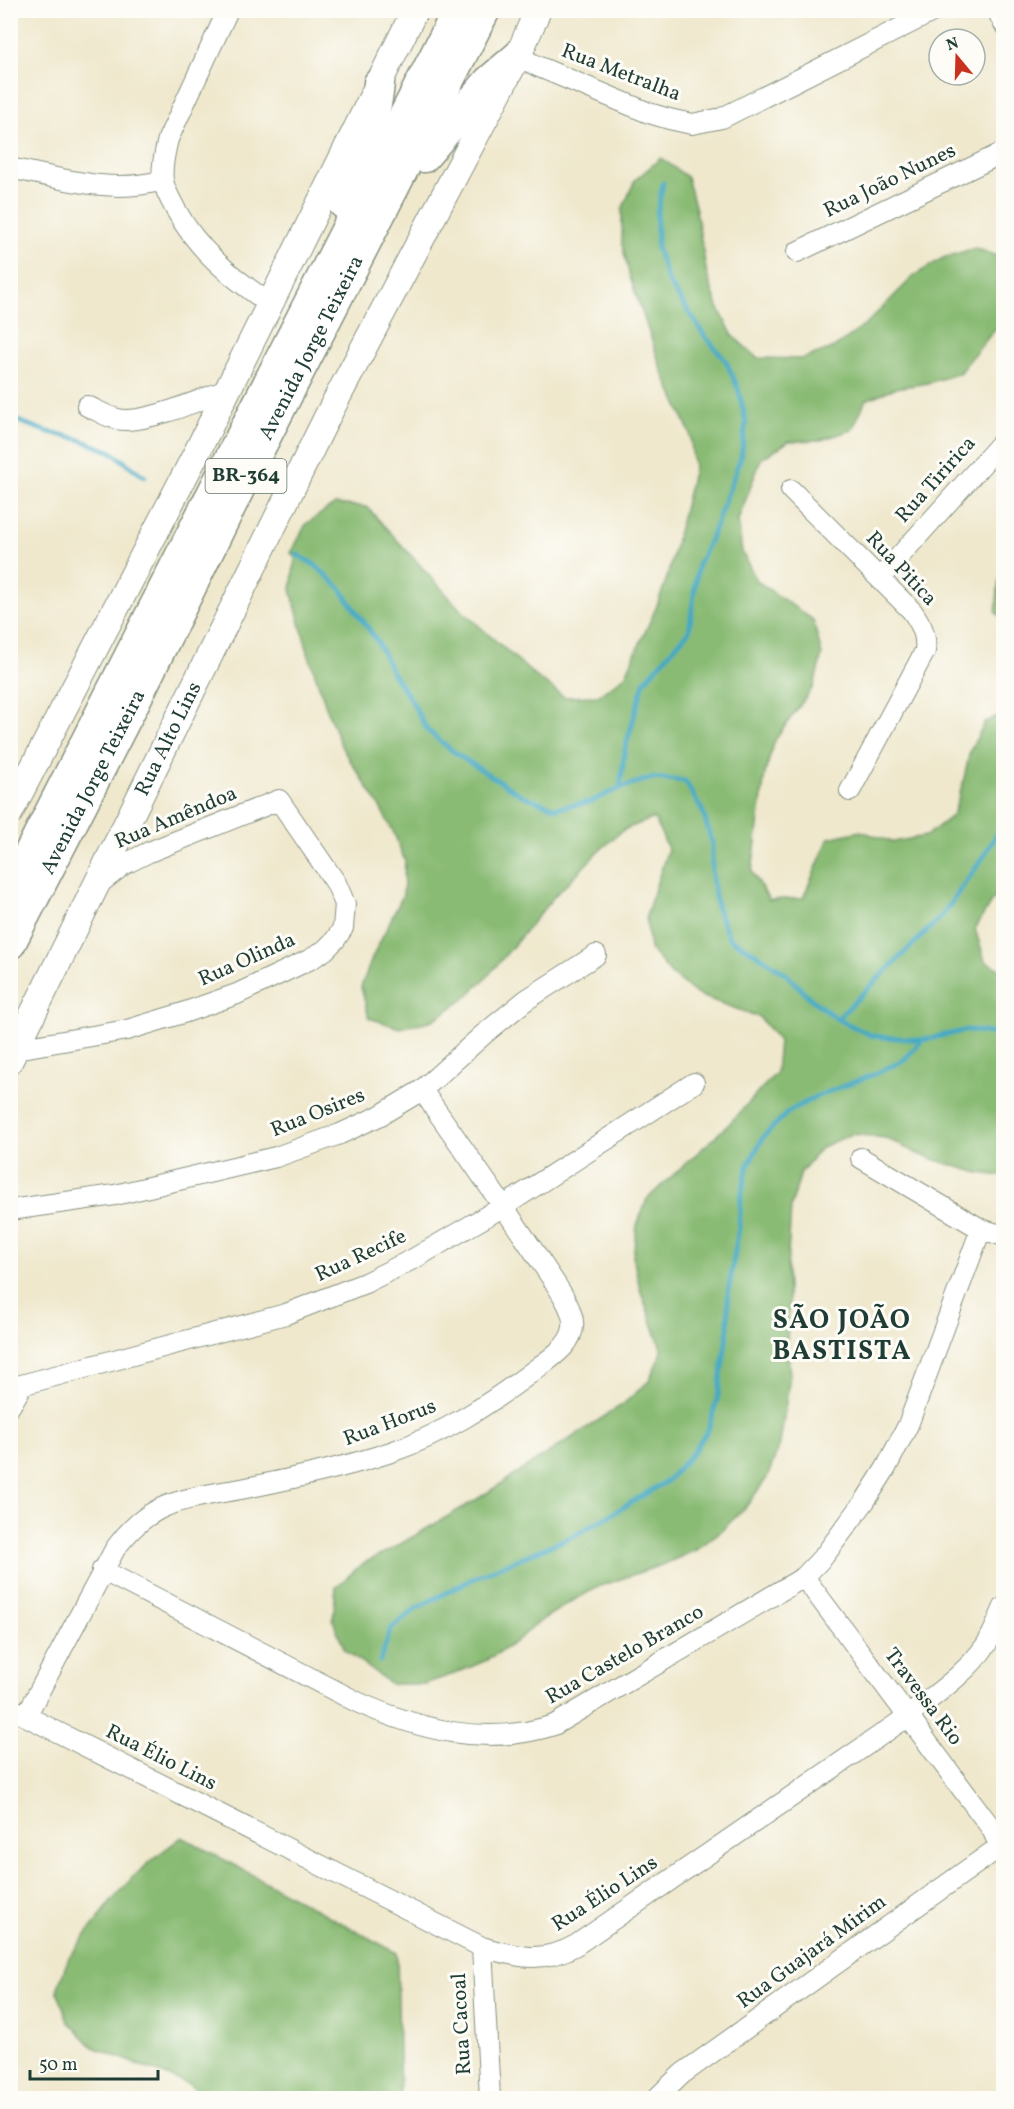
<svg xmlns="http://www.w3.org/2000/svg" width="1014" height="2109" font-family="Vollkorn,serif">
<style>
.forest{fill:#8abb74;stroke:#547c54;stroke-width:1.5}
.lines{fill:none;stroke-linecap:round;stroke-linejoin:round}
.stream{stroke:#44a9c3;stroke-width:5}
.minor-casing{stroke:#879280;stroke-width:22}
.major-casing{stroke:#879280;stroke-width:28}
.highway-casing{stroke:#879280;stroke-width:33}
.minor{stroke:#fff;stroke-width:20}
.major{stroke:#fff;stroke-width:26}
.highway{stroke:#fff;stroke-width:30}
.labels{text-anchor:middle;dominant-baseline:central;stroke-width:6;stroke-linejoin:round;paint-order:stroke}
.shield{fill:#fdfcf7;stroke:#62766e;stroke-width:1.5}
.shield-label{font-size:20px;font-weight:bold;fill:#1f3d34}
.street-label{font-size:21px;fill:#1f3d34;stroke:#fdfcf7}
.district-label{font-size:27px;font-weight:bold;letter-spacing:1.5px;fill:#1f3d34;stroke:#fdfcf7}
</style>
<rect width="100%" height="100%" fill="#fdfcf7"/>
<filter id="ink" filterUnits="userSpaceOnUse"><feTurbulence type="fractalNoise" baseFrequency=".0167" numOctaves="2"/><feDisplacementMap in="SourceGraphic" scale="12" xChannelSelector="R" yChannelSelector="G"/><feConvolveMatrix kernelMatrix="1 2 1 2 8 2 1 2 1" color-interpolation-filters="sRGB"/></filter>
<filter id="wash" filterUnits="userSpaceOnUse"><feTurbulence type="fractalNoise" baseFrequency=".008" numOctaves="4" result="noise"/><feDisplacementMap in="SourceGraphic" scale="24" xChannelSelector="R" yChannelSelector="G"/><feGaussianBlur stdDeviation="1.35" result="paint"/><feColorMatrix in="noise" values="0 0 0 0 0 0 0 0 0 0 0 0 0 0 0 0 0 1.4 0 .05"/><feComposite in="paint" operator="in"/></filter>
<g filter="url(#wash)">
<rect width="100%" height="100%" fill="#efe8cd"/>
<path class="forest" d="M661 158 687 177 696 210 707 275 718 307 733 336 757 358 802 359 835 347 865 325 915 275 943 258 975 248 1003 258V315L1000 323 959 373 928 383 895 388 866 400 852 430 821 440 789 441 761 459 738 520 742 552 757 581 813 620 822 655 814 686 775 740 765 773 752 872 769 900 803 898 829 838 861 831 893 842 926 836 953 815 963 783 970 751 985 722 1003 714V895L992 900 975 929 985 961 1003 971V1176L979 1173 948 1164 918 1154 886 1138 852 1134 822 1147 801 1172 791 1207 787 1271 789 1306 787 1341 790 1375 780 1444 767 1478 745 1508 721 1531 696 1550 664 1564 600 1586 572 1601 543 1619 514 1643 487 1660 454 1674 424 1684H391L345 1650 333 1620 336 1587 362 1564 392 1549 479 1498 622 1405 649 1381 662 1351 640 1289 633 1257 637 1225 647 1199 728 1125 776 1073 779 1041 759 1017 698 995 671 974 650 949 646 916 668 849 654 818 623 830 599 851 553 898 487 977 462 1001 433 1020 400 1028 369 1018 361 987 373 956 403 895 405 861 393 831 377 802 342 748 330 718 309 656 291 590 295 558 291 553 306 524 335 504 367 507 459 608 534 675 564 697 598 696 625 676 656 608 668 575 694 468 690 433 663 373 630 277 622 244V210L635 180Z
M1003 577V617L996 613 999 580Z
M182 1837 397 1953 400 2098H208L188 2084 93 2047 68 2021 57 1990 69 1957 111 1902 133 1877 158 1855Z"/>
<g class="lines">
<path class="stream" d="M10 418 45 431 78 439 110 451 145 477
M296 554 315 565 340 588 377 641 392 672 411 700 427 730 455 753 521 795 556 808 590 802 620 788 652 778 685 781 703 812 712 843V876L717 908 729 938 760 956 786 974 811 999 837 1019 873 1036 922 1040 968 1030 1004 1035
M620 788 625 749 644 682 689 631 698 565 713 533 741 457 746 423 739 391 726 361 704 335 668 281 657 248V215L663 183
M837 1019 941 917 982 859 1004 822
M380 1661 391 1629 417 1608 478 1576 573 1536 607 1517 667 1481 690 1456 708 1430 718 1396 728 1328V1293L739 1228 741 1197 748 1165 764 1136 787 1113 815 1097 875 1074 904 1060 922 1040"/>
</g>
</g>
<g filter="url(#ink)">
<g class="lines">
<g class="minor-casing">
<path id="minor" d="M228 10 168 139C165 152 161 167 163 180 165 191 171 201 176 210 198 251 233 278 270 304
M997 10 1004 24
M518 56 537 66 649 113 669 119 692 124 722 118 936 10
M10 168C60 178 113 195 163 180
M797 252 1004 152
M87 406C99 411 113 421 127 420 156 419 199 400 227 390
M791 490 912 611C921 624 927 634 925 651L850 791
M880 578 1004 440
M16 1049 127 1030 183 1013 237 994 311 959 325 950 335 940 343 928 345 904 336 883 279 800 149 852 123 865 100 883
M861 1158 981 1229 1004 1236
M10 1210 115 1195 276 1157 340 1134 379 1116 422 1090 484 1034 526 1000 596 955
M10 1388 286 1314 365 1283 415 1258 504 1206 694 1083
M10 1406 22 1386
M102 1570 357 1702C420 1730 486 1747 554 1725L804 1577 824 1556 865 1501 886 1468 908 1425 981 1229
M10 1708 482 1947C516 1957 543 1964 576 1945L907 1717C934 1695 966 1674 986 1645 994 1633 998 1620 1004 1607
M26 1716 115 1549C129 1530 144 1515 166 1506 191 1496 220 1493 246 1488 295 1478 343 1468 391 1452 444 1434 488 1405 532 1372 548 1360 576 1344 573 1321 571 1303 551 1278 541 1262 502 1204 462 1147 422 1090
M482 1947 490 2098
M657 2098 682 2074 998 1848 999 1845 992 1829 804 1577"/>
</g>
<g class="major-casing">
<g id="major">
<path d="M10 812 197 452 415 10"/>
<path id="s1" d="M10 1060 327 417 518 56 538 10"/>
</g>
</g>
<g class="highway-casing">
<g id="highway">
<path d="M424 157 489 81 518 56"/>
<path d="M343 203C357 164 376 124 379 83"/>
<path d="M10 891 458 10"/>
<path id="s2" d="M10 944 135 701 243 481 485 10"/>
</g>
</g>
<use href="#minor" class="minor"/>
<use href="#major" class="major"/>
<use href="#highway" class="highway"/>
</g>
</g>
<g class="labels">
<rect class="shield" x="205.5" y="459" width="81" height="34" rx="4.5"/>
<g class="shield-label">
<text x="246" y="476">BR-364</text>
</g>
<g class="street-label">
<text transform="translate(621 73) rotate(21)">Rua Metralha</text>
<text transform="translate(890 181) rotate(-26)">Rua João Nunes</text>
<text stroke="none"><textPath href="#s2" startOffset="668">Avenida Jorge Teixeira</textPath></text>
<text transform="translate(936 480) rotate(-48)">Rua Tiririca</text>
<text transform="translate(901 569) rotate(47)">Rua Pitica</text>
<text stroke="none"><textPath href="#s1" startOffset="358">Rua Alto Lins</textPath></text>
<text stroke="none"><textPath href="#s2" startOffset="182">Avenida Jorge Teixeira</textPath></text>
<text transform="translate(176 818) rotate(-23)">Rua Amêndoa</text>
<text transform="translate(247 960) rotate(-24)">Rua Olinda</text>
<text transform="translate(318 1113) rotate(-22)">Rua Osires</text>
<text transform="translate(361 1256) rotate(-25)">Rua Recife</text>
<text transform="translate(390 1423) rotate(-21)">Rua Horus</text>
<text transform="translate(625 1655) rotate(-30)">Rua Castelo Branco</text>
<text transform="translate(923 1697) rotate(53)">Travessa Rio</text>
<text transform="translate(161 1758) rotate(27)">Rua Élio Lins</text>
<text transform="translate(605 1894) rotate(-33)">Rua Élio Lins</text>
<text transform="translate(812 1952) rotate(-36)">Rua Guajará Mirim</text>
<text transform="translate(462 2024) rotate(-93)">Rua Cacoal</text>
</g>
<g class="district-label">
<text x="842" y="1321">SÃO JOÃO<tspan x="842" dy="31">BASTISTA</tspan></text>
</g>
</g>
<rect width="1014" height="2109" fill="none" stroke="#fdfcf7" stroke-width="36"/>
<g transform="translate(957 57) rotate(341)"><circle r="28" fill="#fdfcf7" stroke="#a4b0a9" stroke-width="1.5"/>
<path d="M0-4.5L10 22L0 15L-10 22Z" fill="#c8321e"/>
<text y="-9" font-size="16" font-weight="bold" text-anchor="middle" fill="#1f3d34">N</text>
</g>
<path d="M30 2070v9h128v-9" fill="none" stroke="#1f3d34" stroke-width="3"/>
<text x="39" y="2070" font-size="18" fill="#1f3d34" stroke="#fdfcf7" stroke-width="4.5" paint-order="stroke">50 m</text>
</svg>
